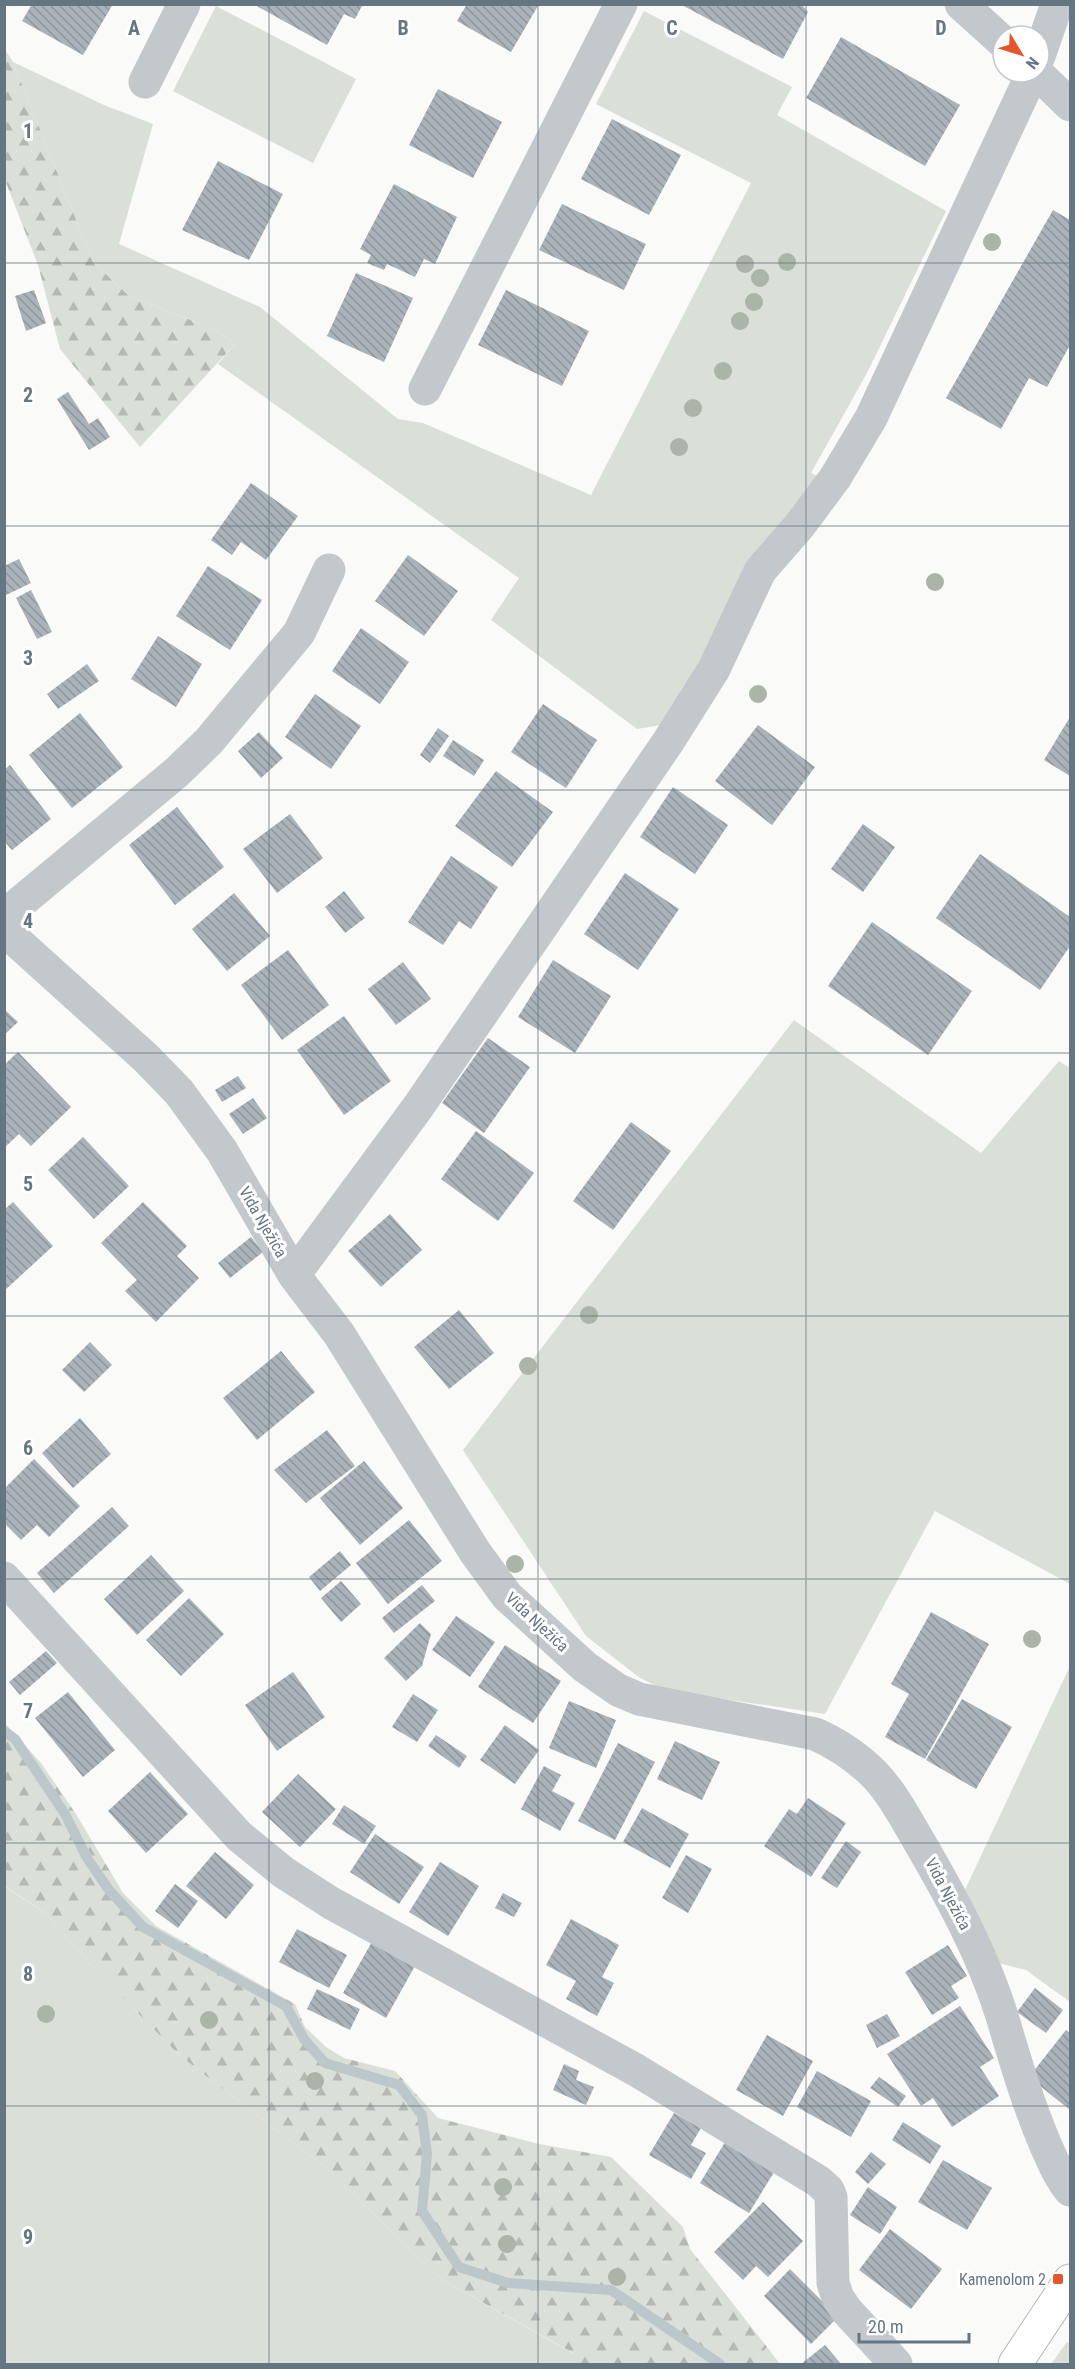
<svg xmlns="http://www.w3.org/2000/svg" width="1075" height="2369" font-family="'Roboto Condensed',sans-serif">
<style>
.green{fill:#dadfd7}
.forest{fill:url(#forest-firs)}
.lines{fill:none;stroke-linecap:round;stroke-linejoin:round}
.stream{stroke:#bbc7cb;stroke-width:10}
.building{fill:url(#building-back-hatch)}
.primary-casing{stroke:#b5babe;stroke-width:35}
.street{stroke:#c3c8cc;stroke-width:33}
.primary{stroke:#fff;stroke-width:33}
.tree{fill:#aab4a7}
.grid{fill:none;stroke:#657683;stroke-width:1.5;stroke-opacity:0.55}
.poi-dot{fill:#e4572e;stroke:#fff;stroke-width:2}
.labels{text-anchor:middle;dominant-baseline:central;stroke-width:6;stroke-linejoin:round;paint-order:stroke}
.street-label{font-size:16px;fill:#657683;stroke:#fff}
.poi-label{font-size:16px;fill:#657683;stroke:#fff;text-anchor:end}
.grid-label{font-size:20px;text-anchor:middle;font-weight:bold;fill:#657683;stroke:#fff;stroke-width:6;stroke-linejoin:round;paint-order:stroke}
</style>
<defs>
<pattern id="forest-firs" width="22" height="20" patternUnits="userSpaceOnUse" patternTransform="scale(1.5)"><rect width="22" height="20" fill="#dadfd7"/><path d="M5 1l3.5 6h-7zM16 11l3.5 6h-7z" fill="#b4b9b4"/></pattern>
<pattern id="building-back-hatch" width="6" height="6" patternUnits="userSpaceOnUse" patternTransform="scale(1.5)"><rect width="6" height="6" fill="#aab3b9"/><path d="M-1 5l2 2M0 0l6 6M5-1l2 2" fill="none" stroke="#8e969c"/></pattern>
</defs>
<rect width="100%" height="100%" fill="#fafaf8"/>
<path class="green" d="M216 6 356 79 313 163 173 91Z
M644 11 792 87 777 115 946 211 867 373 811 473 823 479 700 675 661 725 637 729 491 620 519 578 218 364 235 344 214 329 129 296 93 262 13 62 104 105 153 124 119 244 260 307 398 419 423 423 591 495 751 183 596 104Z
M794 1020 981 1153 1059 1061 1070 1068V1584L935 1511 825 1714 664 1690 640 1678 586 1636 463 1450Z
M1070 1666V2002L1026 1970 994 1962 964 1892Z
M4 1886 49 1916 86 1960 179 2055 326 2168 441 2279 574 2354 571 2364H5Z
M1067 2342 1070 2344V2364H1051Z
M767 2347 780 2364H754Z"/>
<path class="forest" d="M4 48 13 62 93 262 129 296 214 329 235 344 140 447 60 349 38 265 5 180Z
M4 1722 41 1763 76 1814 123 1893 156 1926 295 2004 305 2027 326 2047 344 2058 395 2071 438 2118 539 2144 611 2157 683 2227 690 2249 767 2347 754 2364H571L573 2353 441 2279 326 2168 179 2055 86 1960 49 1916 5 1886Z"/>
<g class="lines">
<path class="stream" d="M4 1731 15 1739 65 1814 87 1858 109 1890 143 1927 286 2006 304 2039 325 2063 399 2085 422 2115 427 2154 422 2211 459 2267 508 2283 611 2290 720 2364"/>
</g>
<path class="building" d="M32 4H113L83 55 22 21Z
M253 4H363L355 19 344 14 327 45Z
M467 4H539L511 52 457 21Z
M680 4H801L808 12 783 59Z
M841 37 960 105 925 166 806 98Z
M438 89 502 122 473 178 409 145Z
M612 119 681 155 649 215 581 179Z
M218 161 283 194 249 260 182 230Z
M394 184 457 217 435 264 424 259 415 277 387 264 384 270 367 263 371 255 360 249Z
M562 204 646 244 624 290 539 250Z
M1053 210 1070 220V345L1047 387 1029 378 1001 429 946 398Z
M356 273 413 298 384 362 327 336Z
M34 290 46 323 26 331 15 296Z
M506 290 589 331 562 386 478 345Z
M68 392 89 424 98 418 110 437 89 450 57 399Z
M251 483 298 516 266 560 241 542 232 555 211 540Z
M408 555 458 591 424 636 375 601Z
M19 559 31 583 4 596V566Z
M208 566 262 600 230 650 176 616Z
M31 590 52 632 37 639 16 598Z
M361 628 409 662 380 704 332 671Z
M158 636 202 664 176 707 131 679Z
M87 664 99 681 58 709 47 694Z
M315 694 361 726 331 769 285 737Z
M543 704 597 740 566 788 511 752Z
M80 713 123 767 72 808 29 755Z
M1070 717V776L1044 760Z
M758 725 815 767 772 825 715 781Z
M438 728 449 736 430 763 420 755Z
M259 732 283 758 261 778 238 751Z
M453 740 484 760 474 776 443 756Z
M10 765 51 819 12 850 4 841V770Z
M496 771 553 812 512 867 455 826Z
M673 787 728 825 695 874 640 837Z
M177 807 224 867 175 905 129 845Z
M290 814 323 858 277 893 243 849Z
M863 824 895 847 863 892 831 869Z
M980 854 1070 917V946L1040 990 936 918Z
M451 856 498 887 471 929 459 921 443 945 408 922Z
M625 873 679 909 638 970 584 934Z
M344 891 365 918 345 933 325 907Z
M234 893 270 936 227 971 192 929Z
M872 922 972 991 928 1055 828 986Z
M288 950 329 1005 282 1040 241 985Z
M553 960 611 996 575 1053 518 1017Z
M403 962 431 999 396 1025 368 989Z
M4 1009 18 1022 4 1035Z
M344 1016 391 1081 344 1115 297 1050Z
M488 1038 530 1067 484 1133 442 1103Z
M18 1052 71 1107 31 1146 19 1134 4 1148V1065Z
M238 1076 246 1088 222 1102 215 1090Z
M253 1098 267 1118 243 1134 229 1114Z
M631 1122 671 1151 613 1230 573 1201Z
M476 1131 534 1173 498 1221 441 1179Z
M83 1137 129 1186 94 1219 48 1170Z
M13 1202 53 1246 4 1291V1210Z
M143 1202 187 1246 177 1256 199 1278 156 1322 125 1291 137 1280 101 1243Z
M390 1214 422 1250 381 1287 348 1251Z
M251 1237 263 1252 230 1278 218 1263Z
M459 1310 494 1353 449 1389 414 1347Z
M90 1342 112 1365 84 1392 62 1370Z
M281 1351 315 1392 257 1440 223 1398Z
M80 1418 111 1454 73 1488 42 1453Z
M327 1430 355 1466 306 1503 274 1470Z
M34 1459 80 1506 49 1537 37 1525 21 1540 4 1523V1489Z
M364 1461 403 1508 360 1545 320 1498Z
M112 1507 129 1526 54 1593 37 1573Z
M409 1520 442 1561 388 1604 356 1563Z
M340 1551 351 1565 320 1591 309 1577Z
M151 1555 184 1591 137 1635 104 1599Z
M341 1581 361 1604 341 1622 321 1598Z
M422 1585 435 1601 394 1633 382 1618Z
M189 1598 224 1634 181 1676 146 1640Z
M931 1612 989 1644 925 1759 885 1737 909 1694 891 1684Z
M456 1616 495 1642 470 1677 432 1650Z
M420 1623 431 1634 422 1666 406 1681 384 1658Z
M505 1645 561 1681 533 1723 478 1687Z
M46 1651 57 1663 20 1695 9 1682Z
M293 1672 325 1717 277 1751 245 1705Z
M68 1692 115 1750 83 1777 35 1718Z
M413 1694 438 1710 417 1742 392 1727Z
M962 1699 1012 1727 976 1789 926 1760Z
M569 1701 616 1720 596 1768 549 1748Z
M505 1725 539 1750 515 1784 480 1760Z
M436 1735 467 1756 459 1768 428 1746Z
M675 1741 720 1762 702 1800 657 1779Z
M618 1743 655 1762 615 1840 578 1821Z
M544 1766 561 1775 552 1791 575 1803 560 1831 521 1809Z
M150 1772 188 1814 146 1853 108 1811Z
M298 1774 336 1809 300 1847 262 1812Z
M808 1798 846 1823 811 1877 764 1846 789 1809 797 1814Z
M344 1805 376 1826 364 1844 332 1824Z
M642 1808 689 1834 670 1868 623 1842Z
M375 1834 424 1867 399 1904 350 1872Z
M846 1841 861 1852 837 1888 821 1878Z
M215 1852 254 1885 226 1919 186 1886Z
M686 1855 712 1869 688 1913 662 1898Z
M440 1862 479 1886 448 1936 409 1912Z
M175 1884 198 1901 178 1928 155 1911Z
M503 1893 522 1903 514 1917 495 1908Z
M571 1919 619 1945 602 1977 614 1983 597 2016 566 1999 576 1981 546 1965Z
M297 1929 347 1955 329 1988 279 1962Z
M373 1940 416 1964 386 2018 343 1993Z
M948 1945 967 1976 951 1986 959 1998 932 2015 905 1972Z
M1035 1988 1063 2010 1046 2033 1017 2012Z
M317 1989 360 2009 350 2030 307 2009Z
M960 2006 994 2058 980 2067 999 2096 952 2127 933 2098 921 2106 887 2054Z
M887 2014 900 2036 877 2048 866 2025Z
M1066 2030 1070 2033V2110L1029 2077Z
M767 2035 813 2061 783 2116 736 2090Z
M564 2064 579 2071 576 2080 594 2087 586 2105 553 2090Z
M817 2071 871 2101 851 2137 797 2107Z
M879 2077 906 2096 898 2107 870 2088Z
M674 2113 701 2128 691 2145 706 2153 691 2179 649 2155Z
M903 2122 941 2146 930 2164 892 2140Z
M727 2139 776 2169 749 2213 700 2183Z
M871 2152 886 2164 868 2184 855 2172Z
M943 2160 992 2188 967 2230 918 2202Z
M868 2187 897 2207 880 2234 850 2215Z
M763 2202 803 2241 768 2277 756 2266 743 2280 714 2252Z
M890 2229 942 2269 911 2309 859 2270Z
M790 2269 838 2317 811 2344 764 2296Z
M825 2345 841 2364H801Z"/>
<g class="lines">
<g class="primary-casing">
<path id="primary" d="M1015 2364 1070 2281"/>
</g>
<path class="street" d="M961 4 1003 42
M1039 56 1057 4
M1036 72 1070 105
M145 82 184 4
M425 389 621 4
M4 916 177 772 209 741 299 633 329 570
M4 930 146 1058 179 1092 222 1151 294 1275 339 1334 475 1552 507 1596 585 1667 618 1690 639 1699 815 1734C838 1744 857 1757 875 1775 893 1794 907 1821 920 1843 952 1898 983 1955 1002 2016 1015 2060 1028 2104 1046 2146 1053 2161 1059 2177 1070 2190
M294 1275 418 1107 668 742 714 669 760 571 800 525 835 478 871 418 1033 72
M4 1578 239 1836 283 1872 331 1903 636 2070 818 2181 828 2190 831 2197 833 2283 838 2298 847 2311 896 2364"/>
<use href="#primary" class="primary"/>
</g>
<g class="tree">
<circle cx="992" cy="242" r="9"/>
<circle cx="787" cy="262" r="9"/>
<circle cx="745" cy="264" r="9"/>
<circle cx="760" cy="278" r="9"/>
<circle cx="754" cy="302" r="9"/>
<circle cx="740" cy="321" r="9"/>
<circle cx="723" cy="371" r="9"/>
<circle cx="693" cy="408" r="9"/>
<circle cx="679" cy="447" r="9"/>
<circle cx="935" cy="582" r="9"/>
<circle cx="758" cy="694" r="9"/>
<circle cx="589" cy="1315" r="9"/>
<circle cx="528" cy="1366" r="9"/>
<circle cx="515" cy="1564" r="9"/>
<circle cx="1032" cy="1639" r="9"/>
<circle cx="46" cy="2014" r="9"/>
<circle cx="209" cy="2020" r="9"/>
<circle cx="315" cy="2081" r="9"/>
<circle cx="503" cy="2187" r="9"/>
<circle cx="507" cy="2244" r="9"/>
<circle cx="617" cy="2277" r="9"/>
</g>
<path class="grid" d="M269 4V2364M538 4V2364M806 4V2364M4 263H1070M4 526H1070M4 790H1070M4 1053H1070M4 1316H1070M4 1579H1070M4 1843H1070M4 2106H1070"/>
<rect class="poi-dot" x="1052" y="2273" width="12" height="12" rx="3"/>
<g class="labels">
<g class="street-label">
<text transform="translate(263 1222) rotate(60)">Vida Nježića</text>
<text transform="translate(537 1622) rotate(43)">Vida Nježića</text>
<text transform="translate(948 1894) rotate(62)">Vida Nježića</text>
</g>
<g class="poi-label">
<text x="1046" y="2279">Kamenolom 2</text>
</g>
</g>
<g class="grid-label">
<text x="134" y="35">A</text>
<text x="403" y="35">B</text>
<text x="672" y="35">C</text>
<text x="941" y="35">D</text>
<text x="28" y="138">1</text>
<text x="28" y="402">2</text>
<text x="28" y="665">3</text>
<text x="28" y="928">4</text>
<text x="28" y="1191">5</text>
<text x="28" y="1455">6</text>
<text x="28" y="1718">7</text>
<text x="28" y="1981">8</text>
<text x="28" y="2244">9</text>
</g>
<rect width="1075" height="2369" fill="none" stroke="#657683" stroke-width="12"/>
<g transform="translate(1021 54) rotate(128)"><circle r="28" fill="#ffffff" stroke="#c1c8cd" stroke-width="1.5"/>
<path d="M0-4.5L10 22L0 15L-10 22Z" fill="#e4572e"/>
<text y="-9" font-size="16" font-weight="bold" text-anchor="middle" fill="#657683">N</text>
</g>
<path d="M859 2333v9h110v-9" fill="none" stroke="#657683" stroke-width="3"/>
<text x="868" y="2333" font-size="18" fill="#657683" stroke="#ffffff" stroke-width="4.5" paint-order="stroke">20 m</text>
</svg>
